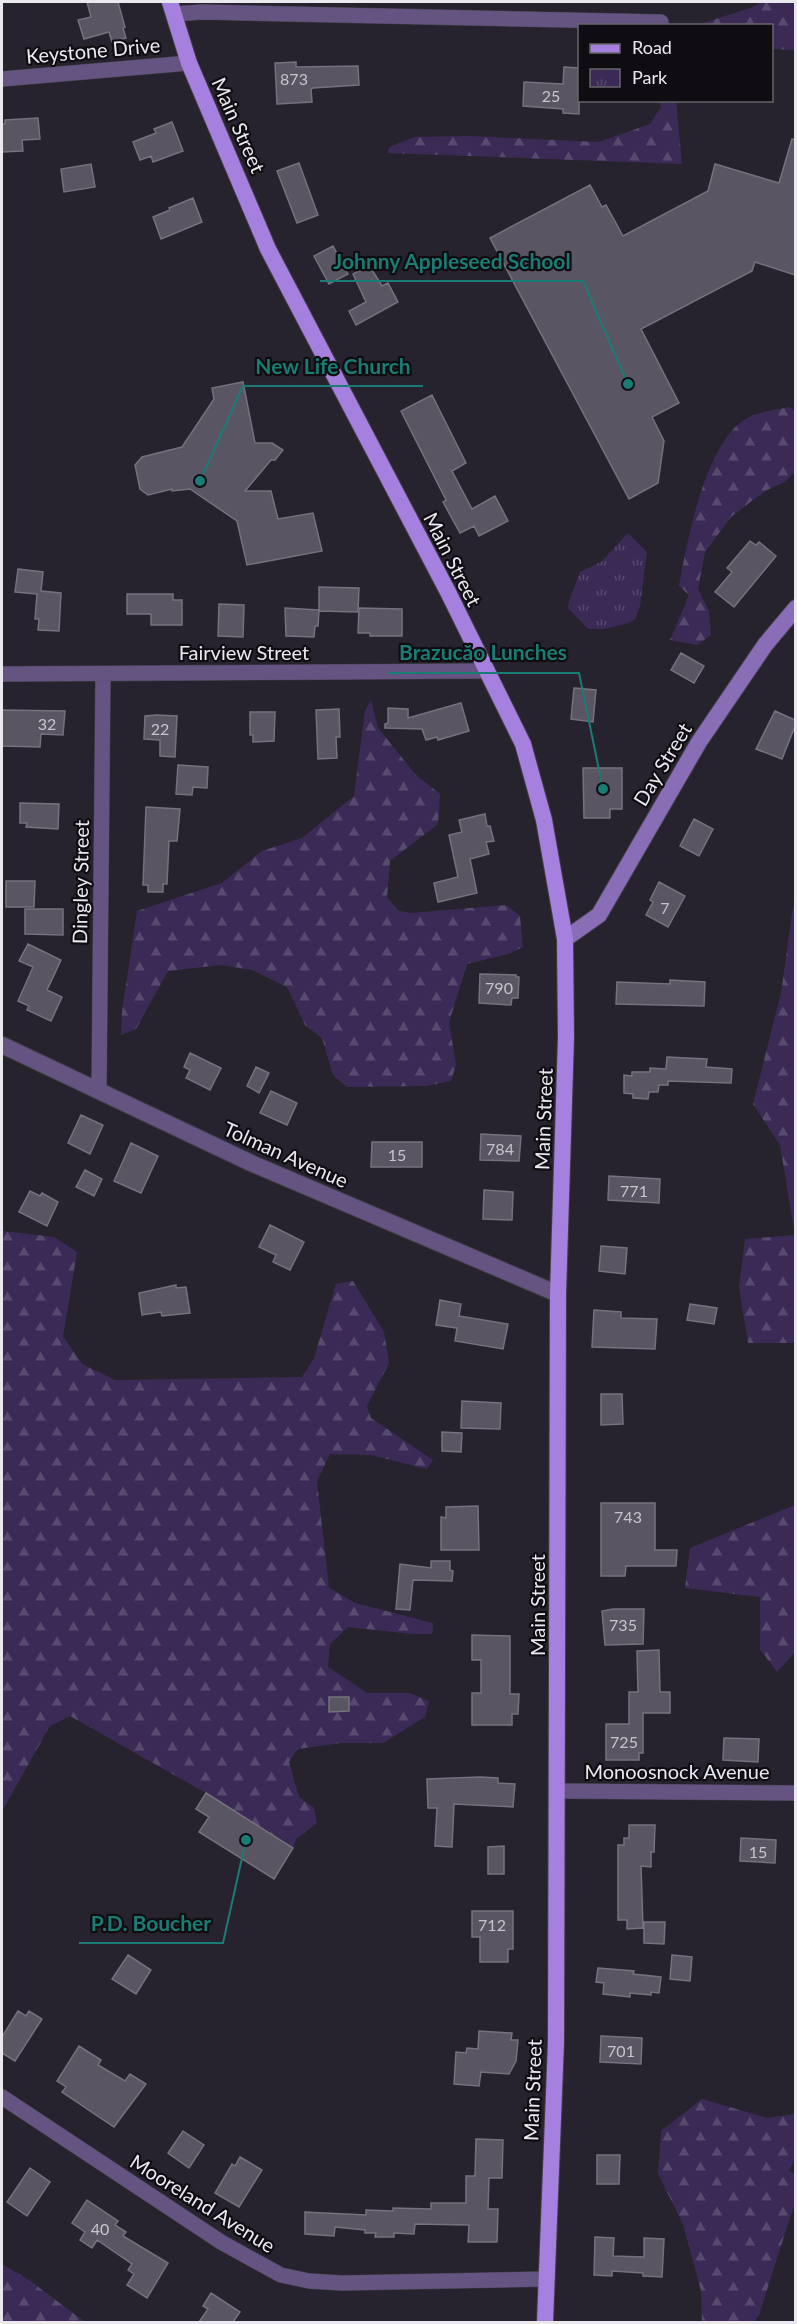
<svg xmlns="http://www.w3.org/2000/svg" width="797" height="2324" font-family="Lato,sans-serif">
<style>
.forest{fill:url(#forest-firs)}
.park{fill:url(#park-tufts)}
.building{fill:#595562;stroke:#75717e;stroke-width:1.5}
.lines{fill:none;stroke-linecap:round;stroke-linejoin:round}
.minor-casing{stroke:#423f49;stroke-width:16}
.tertiary-casing{stroke:#423f49;stroke-width:18}
.secondary-casing{stroke:#423f49;stroke-width:18}
.primary-casing{stroke:#423f49;stroke-width:18}
.minor{stroke:#655482;stroke-width:15}
.tertiary{stroke:#655482;stroke-width:16}
.secondary{stroke:#896db6;stroke-width:16}
.primary{stroke:#a580df;stroke-width:16}
.labels{text-anchor:middle;dominant-baseline:central;stroke-width:4.5;stroke-linejoin:round;paint-order:stroke}
.number-label{font-size:16px;fill:#c6c4cc}
.street-label{font-size:20px;fill:#ebe9f0;stroke:#0f0d12}
.leader{fill:none;stroke:#1a7c74;stroke-width:2}
.callout-dot{fill:#1a7c74;stroke:#0f0d12;stroke-width:2}
.callout-label{font-size:21px;text-anchor:middle;font-weight:bold;fill:#1a7c74;stroke:#0f0d12;stroke-width:4.5;stroke-linejoin:round;paint-order:stroke}
</style>
<defs>
<pattern id="forest-firs" width="22" height="20" patternUnits="userSpaceOnUse" patternTransform="scale(1.5)"><rect width="22" height="20" fill="#3c2a56"/><path d="M5 1l3.5 6h-7zM16 11l3.5 6h-7z" fill="#58496f"/></pattern>
<pattern id="park-tufts" width="24" height="20" patternUnits="userSpaceOnUse" patternTransform="scale(1.5)"><rect width="24" height="20" fill="#3c2a56"/><path d="M3 7l-1-3M5 7V3M7 7l1-3M15 17l-1-3M17 17v-4M19 17l1-3" fill="none" stroke="#58496f"/></pattern>
</defs>
<rect width="100%" height="100%" fill="#27232e"/>
<path class="forest" d="M762 2H795V50L772 49V26L697 25 753 7Z
M676 100 682 164 388 153 389 147 415 137 469 136 599 142 650 124 661 107 659 101Z
M790 407 795 411V471L785 482 765 491 731 517 705 552 698 589 709 611 711 635 697 645 670 640 689 595 679 586C687 541 704 451 741 422 754 412 774 410 790 407Z
M371 700 378 728 416 775 440 794 438 824 390 861 387 897 399 911 412 913 506 905 520 916 523 947 508 954 467 964 449 1022 456 1065 451 1081 426 1086 347 1087 333 1075 322 1038 305 1025 287 987 252 970 221 965 168 971 136 1029 121 1035 122 1012 137 911 222 883 262 851 302 838 354 796 365 711Z
M795 893V1343H748L739 1288 745 1239 795 1235 780 1145 753 1104 781 993Z
M2 1231 54 1237 77 1252 63 1336 82 1364 115 1380 302 1377 314 1358 336 1284 353 1281 384 1332 389 1363 367 1406 371 1418 433 1460 427 1469 371 1455 330 1454 317 1481 329 1588 355 1603 433 1623 432 1634H413L348 1627 330 1644 328 1667 367 1693H409L429 1701 425 1717 383 1743H340L298 1749 289 1762 299 1797 314 1808 317 1823 296 1839 293 1848 206 1793 70 1716 50 1726 2 1811Z
M795 1505V1652L777 1672 760 1649V1597L685 1588 690 1548Z
M702 2099 767 2118 795 2114V2158L789 2171 795 2174V2202L759 2315 754 2322H702L701 2291 683 2224 658 2174 661 2131Z
M2 2264 29 2280 85 2322H2Z"/>
<path class="park" d="M628 533 647 552 640 606 635 619 629 623 604 629H588L568 608 569 601 580 572 601 562Z"/>
<path class="building" d="M87 2H118L125 27 123 28 126 38 112 42 109 32 84 39 78 20 91 17Z
M296 62V67L358 66 359 85 313 88 311 89 312 102 277 104 275 63Z
M564 67 579 68V114L563 113V109L523 106 524 82 563 84Z
M38 118 40 139 22 140 23 151 2 152V124H5V120Z
M172 122 183 151 153 162 151 156 140 160 133 142 156 133 154 129Z
M792 139 795 140V275L755 262 752 271 641 329 679 403 652 417 664 441 658 483 629 499 490 238 590 185 602 207 606 205 623 236 708 191 715 164 779 183Z
M299 163 318 215 297 223 277 171Z
M91 164 95 187 64 192 61 169Z
M193 198 202 222 161 239 153 217 170 210 169 208Z
M333 246 348 274 329 284 314 256Z
M369 265 382 286 388 283 398 302 356 325 349 311 366 302 353 274Z
M243 382 255 443H272L283 450 275 460H271L245 491H271L278 519 313 513 322 551 247 565 237 521 190 489 172 491V489L148 495 140 489 135 465 142 457 182 447 214 399 212 388Z
M432 395 466 463 452 471 472 509 495 496 508 521 479 536 474 526 460 533 443 502 446 500 401 411Z
M750 541 756 545 759 542 776 556 734 607 715 592 732 572 727 568Z
M18 569 43 572 41 591 61 593 59 631 38 630 39 619H35L37 594 15 592Z
M319 587 359 588 358 612 319 611 318 626H315L314 637 286 636 285 608 319 610Z
M127 594H173V600H182V625H151V614H127Z
M219 604 244 605 243 637 218 636Z
M359 608 402 609V636H370V633H358Z
M681 653 704 666 694 683 671 670Z
M574 688 596 690 593 722 571 719Z
M461 703 469 731 438 740 437 737 426 740 422 729 385 728V724L388 723V708L408 709V718Z
M339 709 340 737H336L337 758 318 759 316 710Z
M2 710 65 711 63 735 41 734 40 747 2 746Z
M775 711 795 720V726L782 759 756 749Z
M250 712H275L274 741 253 742V735H250Z
M157 715 177 716 175 757 160 756V740L144 739 145 716Z
M178 765 208 767 207 788 193 787 192 795 176 794Z
M583 768H622V809H610V818H584Z
M20 803 59 804 58 829 26 827 27 823H20Z
M146 807 180 809 177 841H169L167 884H163V892H148V885H143Z
M485 814 487 826H490L494 841 486 842 489 854 470 859 477 893 438 902 434 883 458 877 449 835 462 832 459 820Z
M694 819 713 829 699 856 680 846Z
M6 881H35L34 907H6Z
M659 882 685 896 668 927 646 915 653 902 650 900Z
M25 909H63V935L25 934Z
M28 944 61 960 47 990 62 997 51 1021 27 1010 29 1006 18 1001 33 967 19 961Z
M480 974 516 975V977H519L518 998H512L511 1005 479 1003Z
M670 980 705 982 704 1006 616 1004 617 982 670 984Z
M190 1053 221 1068 210 1090 186 1078 190 1070 184 1067Z
M667 1057 707 1059 706 1067 732 1069 731 1083 668 1081V1085H659L658 1092H649L648 1099 633 1098V1094L624 1093V1075L632 1076V1072H650V1068L666 1069Z
M256 1067 269 1073 259 1093 247 1086Z
M271 1091 297 1103 287 1125 260 1113Z
M81 1115 103 1125 90 1154 68 1143Z
M481 1134 521 1136 519 1161 480 1160Z
M372 1142H422V1167H371Z
M131 1143 158 1156 141 1193 114 1181Z
M85 1170 102 1179 94 1196 76 1187Z
M609 1176 660 1179 659 1203 608 1200Z
M484 1190 513 1192 512 1220 483 1219Z
M30 1191 40 1196 42 1193 58 1202 47 1226 19 1212Z
M270 1225 304 1242 290 1270 273 1262 276 1255 259 1247Z
M601 1246 627 1248 625 1274 599 1271Z
M176 1285V1288L186 1287 190 1313 162 1316 161 1312 142 1315 139 1293Z
M440 1300 461 1304 459 1316 508 1324 503 1349 455 1341 457 1328 436 1325Z
M690 1304 717 1308 714 1324 687 1320Z
M594 1310 621 1312V1318L657 1319 655 1349 592 1347Z
M601 1394H622L623 1424 601 1425Z
M462 1401 501 1403 500 1429 461 1428Z
M442 1432 462 1433 461 1452 442 1451Z
M601 1503H655V1550H677L676 1566H626L625 1576H601Z
M478 1506 479 1550H441V1517L446 1518V1507Z
M431 1561H450V1570L453 1571 452 1581 413 1580 410 1610 396 1609 400 1564 431 1568Z
M613 1609H644L643 1644 605 1645 602 1611Z
M472 1635 510 1636V1694H519L518 1714H512V1725H472V1693H481V1660H472Z
M659 1650 660 1692H670V1713H643V1753H639V1760H606V1724H629V1692H638L637 1651Z
M329 1697H349V1711L329 1712Z
M724 1738 759 1739 758 1762 723 1760Z
M480 1777 498 1778V1783L515 1784 513 1807 454 1804 452 1847 435 1846 437 1808H428L427 1779Z
M206 1793 293 1848 274 1879 199 1832 209 1817 196 1809Z
M629 1825H655L654 1852H651V1867L641 1866 643 1928 627 1929V1920H618V1845H624V1838H629Z
M741 1838 776 1840 775 1863 740 1861Z
M504 1846V1874H488V1847Z
M472 1911H513V1949H508V1962H480V1937H472Z
M644 1922H665L664 1944 644 1943Z
M128 1955 151 1970 136 1994 112 1979Z
M672 1955 692 1957 690 1981 670 1979Z
M598 1968 634 1971 633 1974 661 1977 659 1993 651 1992V1995L630 1993V1997L603 1994 604 1983 596 1982Z
M18 2011 26 2016 29 2011 42 2019 15 2061 2 2053V2037Z
M479 2031 512 2033 511 2040H518L516 2061 509 2074 481 2072 479 2086 454 2084 456 2052 466 2053 467 2048 478 2049Z
M601 2036 642 2038 641 2064 600 2062Z
M79 2046 101 2060 98 2065 125 2081 130 2074 146 2084 114 2127 62 2092 66 2087 57 2081Z
M183 2131 204 2145 189 2168 168 2153Z
M476 2139 503 2140 502 2178H489L488 2209H498L497 2242H468L469 2225 415 2224 414 2234 394 2233V2237H375L376 2233H365V2230L335 2227 334 2236 305 2234V2212L366 2215V2210L393 2211V2208L431 2209V2203H466V2176H475Z
M597 2155H620L619 2184H597Z
M240 2157 262 2170 239 2207 215 2193 232 2164 235 2166Z
M30 2168 50 2182 27 2216 7 2202Z
M87 2200 118 2221 115 2225 126 2232 123 2236 168 2263 147 2298 127 2285 134 2274 128 2270 132 2264 97 2240 92 2248 80 2240 85 2232 72 2223Z
M595 2237 614 2238 613 2256 644 2257V2238L664 2239 662 2277 643 2276V2273L612 2271V2276L594 2275Z
M211 2293 240 2312 233 2322H199L208 2309 203 2306Z"/>
<g class="lines">
<g class="minor-casing">
<path id="minor" d="M174 14 202 12 661 22
M2 79 189 63
M2 674 486 671
M99 1090 103 674
M558 1791 796 1793
M2 2097 221 2242 248 2257 281 2275 309 2281 342 2283 547 2279"/>
</g>
<g class="tertiary-casing">
<path id="tertiary" d="M2 1045 251 1163 558 1294"/>
</g>
<g class="secondary-casing">
<path id="secondary" d="M565 939 599 915 699 742 765 645 796 608"/>
</g>
<g class="primary-casing">
<path id="primary" d="M170 2 189 63 268 249 448 592 523 744 544 820 565 939 566 1037 558 1294 556 2042 545 2322"/>
</g>
<use href="#minor" class="minor"/>
<use href="#tertiary" class="tertiary"/>
<use href="#secondary" class="secondary"/>
<use href="#primary" class="primary"/>
</g>
<g class="labels">
<g class="number-label">
<text x="294" y="78">873</text>
<text x="551" y="95">25</text>
<text x="47" y="723">32</text>
<text x="160" y="728">22</text>
<text x="665" y="907">7</text>
<text x="499" y="987">790</text>
<text x="500" y="1148">784</text>
<text x="397" y="1154">15</text>
<text x="634" y="1190">771</text>
<text x="628" y="1516">743</text>
<text x="623" y="1624">735</text>
<text x="624" y="1741">725</text>
<text x="758" y="1851">15</text>
<text x="492" y="1924">712</text>
<text x="621" y="2050">701</text>
<text x="100" y="2228">40</text>
</g>
<g class="street-label">
<text transform="translate(93 50) rotate(-5)">Keystone Drive</text>
<text transform="translate(239 125) rotate(66)">Main Street</text>
<text transform="translate(453 559) rotate(63)">Main Street</text>
<text x="244" y="652">Fairview Street</text>
<text transform="translate(662 764) rotate(-59)">Day Street</text>
<text transform="translate(80 882) rotate(-89)">Dingley Street</text>
<text transform="translate(543 1119) rotate(-88)">Main Street</text>
<text transform="translate(286 1154) rotate(24)">Tolman Avenue</text>
<text transform="translate(537 1605) rotate(-90)">Main Street</text>
<text x="677" y="1771">Monoosnock Avenue</text>
<text transform="translate(532 2090) rotate(-88)">Main Street</text>
<text transform="translate(203 2203) rotate(32)">Mooreland Avenue</text>
</g>
</g>
<path class="leader" d="M628 384L583 281H320M200 481L243 386H423M603 789L579 673H387M246 1840L223 1943H79"/>
<g class="callout-dot">
<circle cx="628" cy="384" r="6"/>
<circle cx="200" cy="481" r="6"/>
<circle cx="603" cy="789" r="6"/>
<circle cx="246" cy="1840" r="6"/>
</g>
<g class="callout-label">
<text x="452" y="269">Johnny Appleseed School</text>
<text x="333" y="374">New Life Church</text>
<text x="483" y="660">Brazucăo Lunches</text>
<text x="151" y="1931">P.D. Boucher</text>
</g>
<rect width="797" height="2324" fill="none" stroke="#ebe9f0" stroke-width="6"/>
<rect x="578" y="24" width="195" height="78" fill="#0f0d12" stroke="#67656b" stroke-width="1.5"/>
<rect x="590" y="44" width="30" height="9" fill="#a580df" stroke="#67656b" stroke-width="1.5"/>
<text x="632" y="54" font-size="18" fill="#ebe9f0">Road</text>
<rect x="590" y="69" width="30" height="18" fill="url(#park-tufts)" stroke="#67656b" stroke-width="1.5"/>
<text x="632" y="84" font-size="18" fill="#ebe9f0">Park</text>
</svg>
